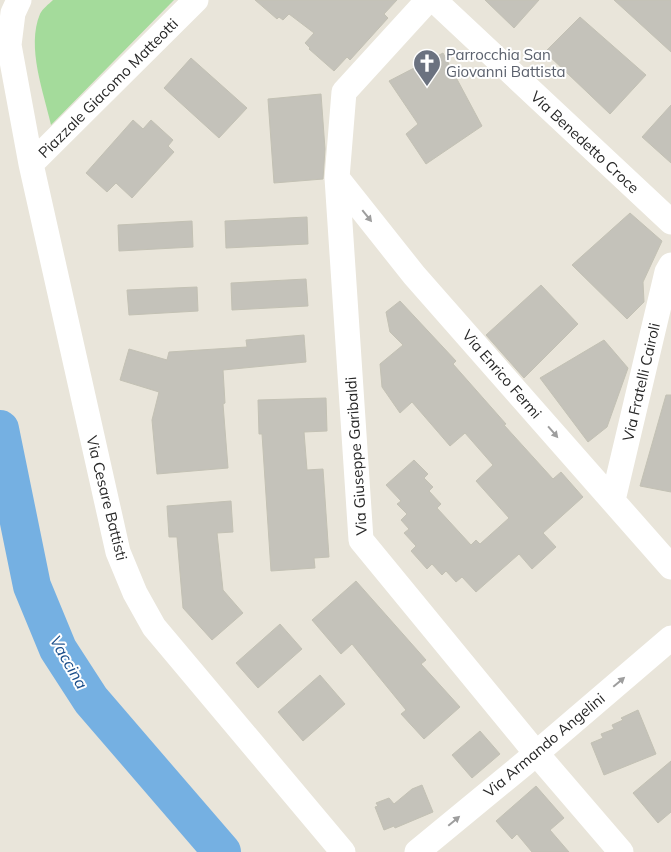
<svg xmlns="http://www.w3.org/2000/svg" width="671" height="852" font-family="Mulish,sans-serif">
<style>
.green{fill:#a4db9b}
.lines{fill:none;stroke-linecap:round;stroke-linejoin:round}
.river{stroke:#75b0e2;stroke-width:38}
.building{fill:#c4c2ba;stroke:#c3c1b4}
.minor{stroke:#fff;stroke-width:25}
.oneway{fill:#9e9e9e}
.labels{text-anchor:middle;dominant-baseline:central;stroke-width:4;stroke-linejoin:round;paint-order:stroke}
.worship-label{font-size:15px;fill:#5b616d;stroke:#fff;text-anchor:start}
.street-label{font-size:15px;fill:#272727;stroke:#fff}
.water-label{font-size:16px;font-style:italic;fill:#194d8a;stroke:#fff}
</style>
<rect width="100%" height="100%" fill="#e9e5da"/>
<path class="green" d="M53 0H174L51 125C44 93 26 47 40 14 42 9 49 4 53 0Z"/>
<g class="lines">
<path class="river" d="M0 429 32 586 58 649 91 700 222 852"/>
</g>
<path class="building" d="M255 0H397L384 14 388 18 350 60 347 57 334 71 309 49 310 48 305 43 314 33 289 14 283 20 279 17 277 19Z
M485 0H539L514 28Z
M614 0H671V52Z
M580 17 646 75 610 114 545 52Z
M443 53 482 126 426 164 406 134 418 124 389 81Z
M191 58 247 108 219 138 164 88Z
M321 94 325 149 323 179 274 183 268 99Z
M671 105V163L642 137Z
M133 120 143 129 151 120 173 140 168 146 174 152 132 198 116 183 107 192 86 173Z
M630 213 662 241 643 282 644 302 627 319 572 265Z
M307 217 308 244 226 248 225 221Z
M192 221 193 247 119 251 118 225Z
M306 279 308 306 232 310 231 283Z
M541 285 578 324 524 378 486 335Z
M197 287 198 311 129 315 127 290Z
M400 301 456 361 453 364 506 424 504 425 553 479 561 472 583 497 543 533 556 547 532 569 519 554 476 592 462 577 456 582 446 571 442 575 432 564 427 569 411 551 416 546 404 533 409 529 401 520 407 514 397 504 401 501 386 485 414 460 428 474 424 478 433 487 429 491 441 504 437 508 471 545 476 540 480 544 509 518 476 481 493 465 465 433 450 446 412 402 400 413 382 387 380 364 403 345 390 332 386 312Z
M304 335 306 362 223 370 225 403 223 404 228 468 157 474 152 420 159 392 120 380 129 349 167 360 169 352 247 347 246 340Z
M604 340 628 368 607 427 588 442 540 378Z
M666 395H671V492L640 486Z
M326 398 327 431 304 432 307 470 323 469 329 557 314 558 315 568 271 571 262 434H259L258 400Z
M231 501 233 532 217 533 223 590 243 613 212 640 183 608 177 537H169L167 506Z
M356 581 426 660 421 664 460 707 424 739 401 714 406 710 352 644 341 654 312 620Z
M280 624 302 649 258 688 236 663Z
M320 675 345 704 303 741 278 712Z
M638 710 656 754 604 775 591 743 603 738 601 734 614 729 612 725 623 720 621 718Z
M480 731 500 754 472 778 452 755Z
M671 761V812L658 823 633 793Z
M422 785 433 812 395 828 394 826 384 830 375 807 378 806 376 803 389 798 394 804 412 789Z
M536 786 564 818 550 830 569 852H532L517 834 512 839 496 821Z"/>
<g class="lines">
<path class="minor" d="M19 0 13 13 9 45 31 164 196 0
M428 0 344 92 337 178 361 540 536 753 621 852
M434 0 671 222
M31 164 118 552 135 593 154 627 343 852
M337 178 414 275 671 567
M613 500 667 272 671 265
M417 852 525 763 671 638"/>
</g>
<defs><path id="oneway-solid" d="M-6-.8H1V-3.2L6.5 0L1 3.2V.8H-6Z" transform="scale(1.25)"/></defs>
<g class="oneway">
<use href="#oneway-solid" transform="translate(367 216) rotate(51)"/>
<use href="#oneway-solid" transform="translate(553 432) rotate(49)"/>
<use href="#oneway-solid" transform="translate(619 682) rotate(-40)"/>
<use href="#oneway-solid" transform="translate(454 821) rotate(-40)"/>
</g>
<defs>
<g id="church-pin" transform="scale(1.4375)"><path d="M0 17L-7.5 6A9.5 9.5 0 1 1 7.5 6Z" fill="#6b7280" stroke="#fff"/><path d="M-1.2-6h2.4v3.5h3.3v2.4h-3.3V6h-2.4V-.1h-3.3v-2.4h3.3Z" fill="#fff"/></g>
</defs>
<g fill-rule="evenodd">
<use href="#church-pin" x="427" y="63"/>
</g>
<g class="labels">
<g class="worship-label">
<text x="446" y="54">Parrocchia San<tspan x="446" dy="17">Giovanni Battista</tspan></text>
</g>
<g class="street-label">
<text transform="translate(108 88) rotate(-45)">Piazzale Giacomo Matteotti</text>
<text transform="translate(585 142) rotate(43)">Via Benedetto Croce</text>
<text transform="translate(502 374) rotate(49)">Via Enrico Fermi</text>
<text transform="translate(641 382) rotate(-77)">Via Fratelli Cairoli</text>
<text transform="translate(356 456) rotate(-94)">Via Giuseppe Garibaldi</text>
<text transform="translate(107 498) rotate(76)">Via Cesare Battisti</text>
<text transform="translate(544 745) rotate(-40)">Via Armando Angelini</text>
</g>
<g class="water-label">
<text transform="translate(69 662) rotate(60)">Vaccina</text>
</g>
</g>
</svg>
